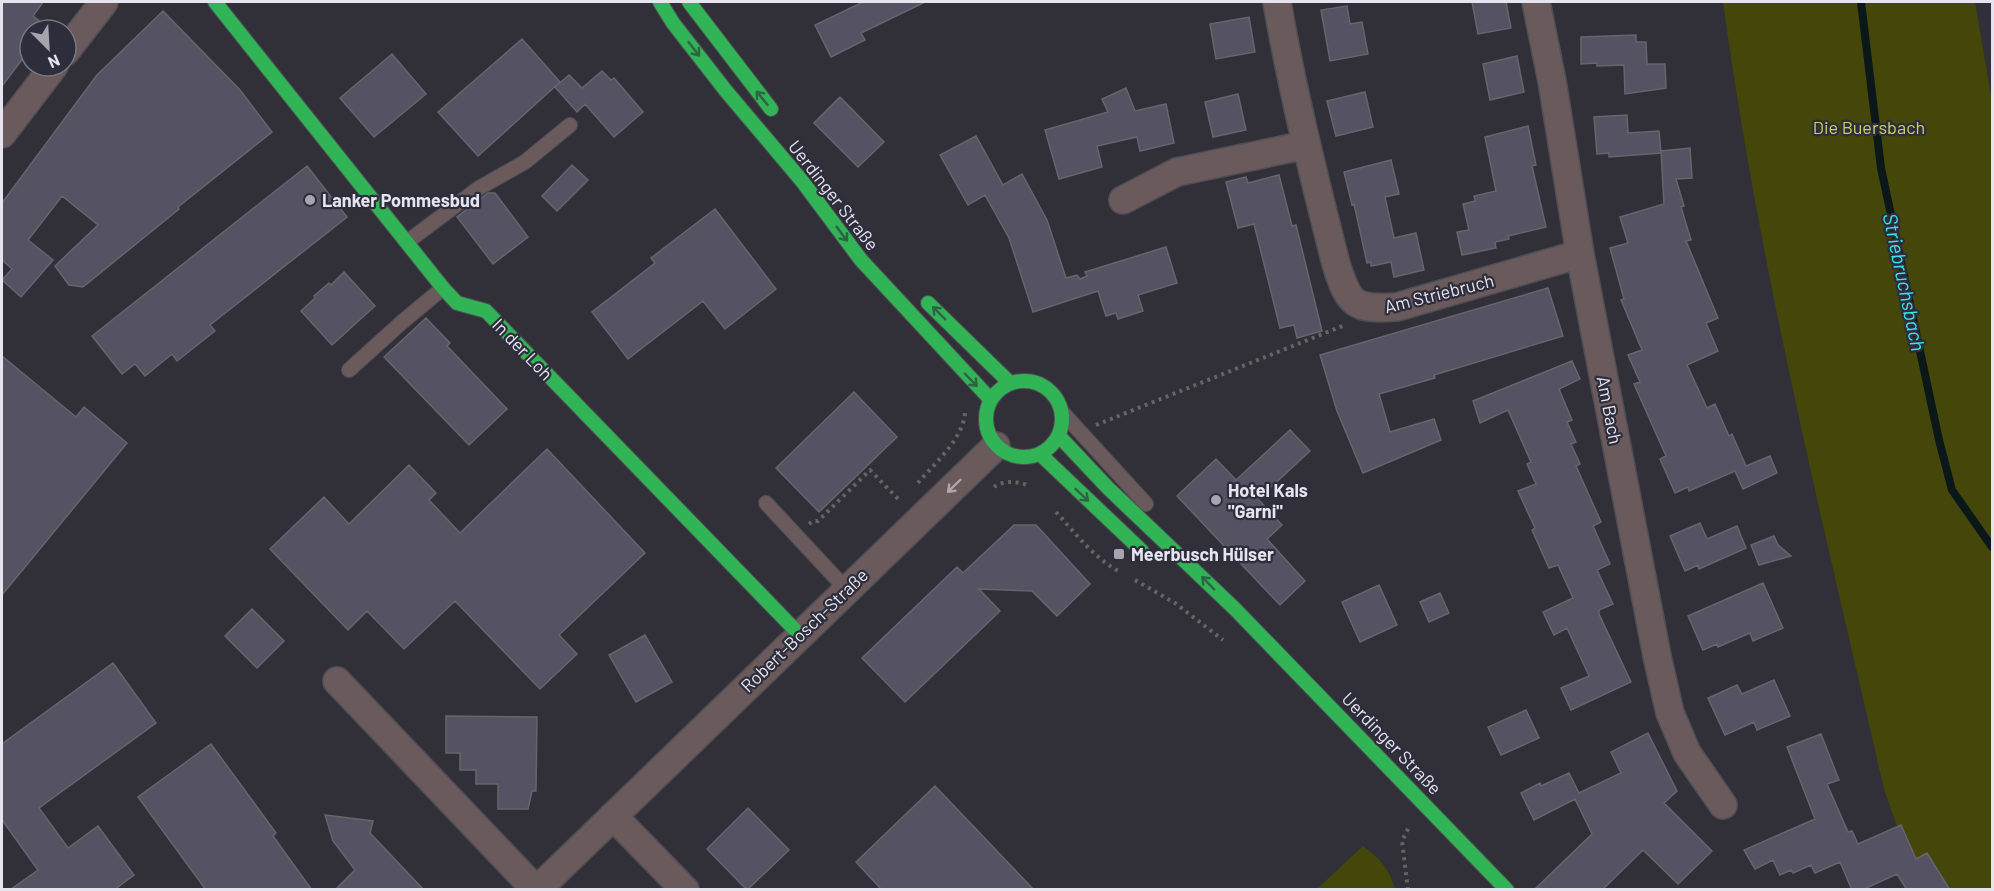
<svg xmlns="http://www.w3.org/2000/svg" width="1994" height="891" font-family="Barlow,sans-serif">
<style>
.green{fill:#44460a}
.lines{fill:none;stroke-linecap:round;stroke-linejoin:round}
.stream{stroke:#0b181a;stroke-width:8}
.building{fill:#545263;stroke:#66656c;stroke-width:1.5}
.lane-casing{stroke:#4f4e54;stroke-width:16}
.street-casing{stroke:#4f4e54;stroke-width:30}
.fast-casing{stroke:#4f4e54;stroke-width:16}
.path{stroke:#6b6163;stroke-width:4;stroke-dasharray:3 4.5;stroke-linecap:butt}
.lane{stroke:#6a5a5b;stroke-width:14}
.street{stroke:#6a5a5b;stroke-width:27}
.fast{stroke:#30b455;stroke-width:14}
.oneway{stroke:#2f6346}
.oneway2{stroke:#aea6ac}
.poi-dot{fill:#a6a5af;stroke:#2e2d3c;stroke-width:2}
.labels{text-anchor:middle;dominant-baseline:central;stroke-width:4.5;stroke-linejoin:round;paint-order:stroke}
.park-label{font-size:18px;fill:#ccd162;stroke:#2e2d3c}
.street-label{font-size:18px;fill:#e5e4ef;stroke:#2e2d3c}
.poi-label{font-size:18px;font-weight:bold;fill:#e5e4ef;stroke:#2e2d3c;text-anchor:start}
.water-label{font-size:20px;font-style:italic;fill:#35e6ec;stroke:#2e2d3c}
</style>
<rect width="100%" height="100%" fill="#313038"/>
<path class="green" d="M1723 2H1975L1992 102V889H1924L1906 852 1884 789C1824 528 1759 267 1723 2Z
M1363 846C1379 858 1390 869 1395 889H1317Z"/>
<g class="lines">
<path class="stream" d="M1861 2 1881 168 1939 440 1952 490 1992 547"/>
</g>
<path class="building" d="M2 2H43L33 16 52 30H30V49L2 86Z
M863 2H925L861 33 865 40 831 57 815 25Z
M1472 2H1506L1511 28 1478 34Z
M1347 6 1350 24 1362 22 1368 54 1330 61 1321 10Z
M163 11 240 90 272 132 178 207 179 209 83 287 69 285 55 266 98 225 62 196 28 240 53 260 21 297 2 280 12 269 2 260V203L97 75Z
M1249 17 1255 52 1216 59 1210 24Z
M1636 35V42H1646L1647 64H1665L1666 88 1625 94 1624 65 1597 66V63L1581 64V37Z
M522 39 560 82 478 156 438 112Z
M392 54 426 94 374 137 340 98Z
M1517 56 1524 92 1490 100 1483 64Z
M602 71 611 80 614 78 643 112 614 137 585 104 577 112 555 87 569 75 582 88Z
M1126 88 1135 111 1166 104 1174 143 1140 151 1137 137 1097 146 1102 167 1059 179 1045 130 1108 112 1102 99Z
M1365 92 1373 127 1336 136 1327 101Z
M1238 94 1246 130 1213 137 1205 102Z
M840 97 884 142 858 167 814 123Z
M1627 115 1628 133 1659 131 1661 153 1609 157V153L1597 154 1594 117Z
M1528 126 1536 165 1532 166 1546 227 1508 236 1509 239 1495 242 1496 248 1462 255 1457 232 1469 230 1463 204 1475 201 1474 196 1496 191 1485 137Z
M976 136 1003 185 1022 174 1047 220 1066 278 1077 275 1080 279 1087 276 1085 272 1166 247 1177 283 1138 295 1143 311 1118 319 1116 313 1106 316 1098 291 1033 312 1009 238 985 195 968 205 940 155Z
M1690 148 1692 178 1676 179 1684 206 1681 207 1691 240 1686 241 1718 318 1706 323 1718 351 1687 365 1707 408 1715 404 1729 436 1732 434 1746 466 1770 456 1777 473 1743 489 1735 471 1689 491 1688 487 1675 493 1660 459 1666 456 1634 384 1640 382 1628 355 1642 350 1621 300 1624 299 1610 248 1628 243 1620 217 1664 204 1661 151Z
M1391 160 1399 194 1385 197 1394 238 1416 233 1424 270 1394 277 1391 262 1371 266V262L1367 263 1354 204 1352 205 1344 172Z
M572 165 588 180 557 211 542 196Z
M307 166 347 217 210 325 215 331 177 361 172 354 145 376 135 364 122 374 92 336Z
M1279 175 1292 226 1296 225 1322 331 1297 338 1294 325 1280 328 1254 224 1238 228 1226 182 1246 177 1248 183Z
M488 193H495L528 237 493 264 457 217Z
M715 209 776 289 725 329 703 301 628 359 592 312 655 263 651 258Z
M344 272 375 306 332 345 301 311 315 298 314 296 329 283 331 285Z
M1548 288 1563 336 1434 375 1435 378 1379 394 1390 432 1434 419 1441 440 1363 473 1337 411 1320 355Z
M426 318 450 343 447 346 507 409 469 445 384 357Z
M2 356 76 417 84 407 127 443 2 595Z
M1572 361 1580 379 1559 389 1572 420 1567 422 1576 442 1571 444 1580 464 1576 466 1601 522 1593 526 1610 564 1597 570 1613 604 1599 610V614L1631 682 1571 710 1561 688 1589 676 1567 628 1554 635 1543 612 1573 598 1558 565 1549 568 1532 530 1535 528 1518 491 1536 484 1527 464 1531 462 1508 410 1480 423 1473 401Z
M854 392 897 437 819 512 776 468Z
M1290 430 1310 451 1258 499 1282 525 1267 539 1305 581 1280 605 1177 496 1216 459 1236 480Z
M547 449 645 553 559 635 577 654 540 689 455 601 404 649 367 611 348 630 270 549 324 497 349 524 409 465 436 493 429 500 460 533Z
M1700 523 1707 539 1737 526 1746 548 1699 569 1698 565 1685 571 1670 536Z
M1014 525H1036L1090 584 1057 616 1032 591 979 589 1000 611 905 702 862 658 957 567 963 573Z
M1774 536 1778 545 1791 556 1759 565 1751 545Z
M1763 583 1783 628 1753 641 1750 633 1718 647 1717 644 1703 650 1688 616Z
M1379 585 1397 625 1360 642 1342 602Z
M1440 593 1449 613 1429 622 1420 602Z
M252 609 284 641 257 668 225 636Z
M645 635 672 682 636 702 609 655Z
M113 663 156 723 39 808 68 848 98 826 134 875 114 890H10L38 870 2 820V744Z
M1774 680 1790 716 1757 730 1754 722 1725 735 1708 698 1737 685 1742 694Z
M1526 710 1539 738 1501 755 1488 727Z
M446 716 537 717 536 791H532L528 809H498V784H476V770H460V753H446Z
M1648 733 1677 791 1664 803 1712 851 1678 884 1643 850 1602 890H1534L1592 834 1575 799 1534 820 1521 793 1540 783 1541 786 1569 773 1579 793 1621 773 1611 752Z
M1821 734 1839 780 1827 784 1848 832 1852 831 1858 844 1901 825 1916 859 1927 853 1950 890H1907L1897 874 1862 890H1852L1840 862 1815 873 1811 865 1793 873 1791 870 1780 875 1773 860 1755 869 1744 850 1815 819 1787 747Z
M211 744 276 833 273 836 312 890H206L138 797Z
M935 786 1034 890H882L856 862Z
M748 808 789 850 747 890 707 849Z
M325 815 373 821 370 833 424 890H335L355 870 333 841Z"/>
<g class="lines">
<g class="lane-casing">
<path id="lane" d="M407 242 479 188 525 162 570 125
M349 370 401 323 443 288
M1062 412 1146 504
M766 503 846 589"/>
</g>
<g class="street-casing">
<path id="street" d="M1277 2C1292 90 1314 177 1336 264 1349 305 1354 310 1397 307L1580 254
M1536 2 1552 81 1580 254 1657 656 1670 713 1687 753 1723 805
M66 51 104 2
M2 134 54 66
M1123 200 1177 172 1306 145
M337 681 536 890
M613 816 685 890
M537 890 996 446"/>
</g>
<g class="fast-casing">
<path id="fast" d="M215 2 443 288 457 303 486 311 799 634
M660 2 673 23 726 91 802 181 861 260 991 400
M689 2 771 109
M928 303 1010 383
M986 419a38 38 0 1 1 76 0a38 38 0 1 1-76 0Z
M1059 436 1108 488 1235 609 1507 890
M1040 454 1142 551"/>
</g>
<path class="path" d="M1096 425 1345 325
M918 483C934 464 963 439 965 413
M994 487C1003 480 1019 481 1029 486
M1056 512C1076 534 1094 558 1120 572
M809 524 813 521H818L870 470 901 502
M1135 580 1175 603 1223 640
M1408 890 1402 841 1409 827"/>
<use href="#lane" class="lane"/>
<use href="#street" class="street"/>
<use href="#fast" class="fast"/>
</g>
<defs><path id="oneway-shaft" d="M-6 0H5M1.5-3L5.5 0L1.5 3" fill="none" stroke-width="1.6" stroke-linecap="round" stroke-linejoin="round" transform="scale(1.5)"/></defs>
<g class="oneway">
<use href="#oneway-shaft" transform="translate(694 49) rotate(52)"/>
<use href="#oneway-shaft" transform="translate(762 98) rotate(-129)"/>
<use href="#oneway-shaft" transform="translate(842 234) rotate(53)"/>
<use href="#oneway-shaft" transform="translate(939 313) rotate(-135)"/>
<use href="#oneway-shaft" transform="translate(971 380) rotate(46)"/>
<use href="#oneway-shaft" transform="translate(1082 495) rotate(43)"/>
<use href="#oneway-shaft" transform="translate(1208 583) rotate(-134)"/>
</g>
<use class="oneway2" href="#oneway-shaft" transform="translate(954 486) rotate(136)"/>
<g class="poi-dot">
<circle cx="310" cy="200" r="6"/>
<circle cx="1216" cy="500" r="6"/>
<rect x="1113" y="548" width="12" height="12" rx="3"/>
</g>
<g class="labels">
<g class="park-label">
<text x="1869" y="127">Die Buersbach</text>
</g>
<g class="street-label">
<text transform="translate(834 195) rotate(52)">Uerdinger Straße</text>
<text transform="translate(1439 293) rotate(-14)">Am Striebruch</text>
<text transform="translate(523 349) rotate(46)">In der Loh</text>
<text transform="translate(1610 410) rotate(79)">Am Bach</text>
<text transform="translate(804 630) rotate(-44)">Robert-Bosch-Straße</text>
<text transform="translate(1392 743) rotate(46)">Uerdinger Straße</text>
</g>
<g class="poi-label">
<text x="322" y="200">Lanker Pommesbud</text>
<text x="1228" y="490">Hotel Kals<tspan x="1228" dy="21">"Garni"</tspan></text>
<text x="1131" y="554">Meerbusch Hülser</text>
</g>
<g class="water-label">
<text transform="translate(1905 282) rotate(78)">Striebruchsbach</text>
</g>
</g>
<rect width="1994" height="891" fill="none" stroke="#e5e4ef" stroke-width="6"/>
<g transform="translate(48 48) rotate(156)"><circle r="28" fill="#2e2d3c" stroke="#777684" stroke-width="1.5"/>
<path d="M0-4.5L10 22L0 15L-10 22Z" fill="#a6a5af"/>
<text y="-9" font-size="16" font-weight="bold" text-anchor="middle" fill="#e5e4ef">N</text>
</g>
</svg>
